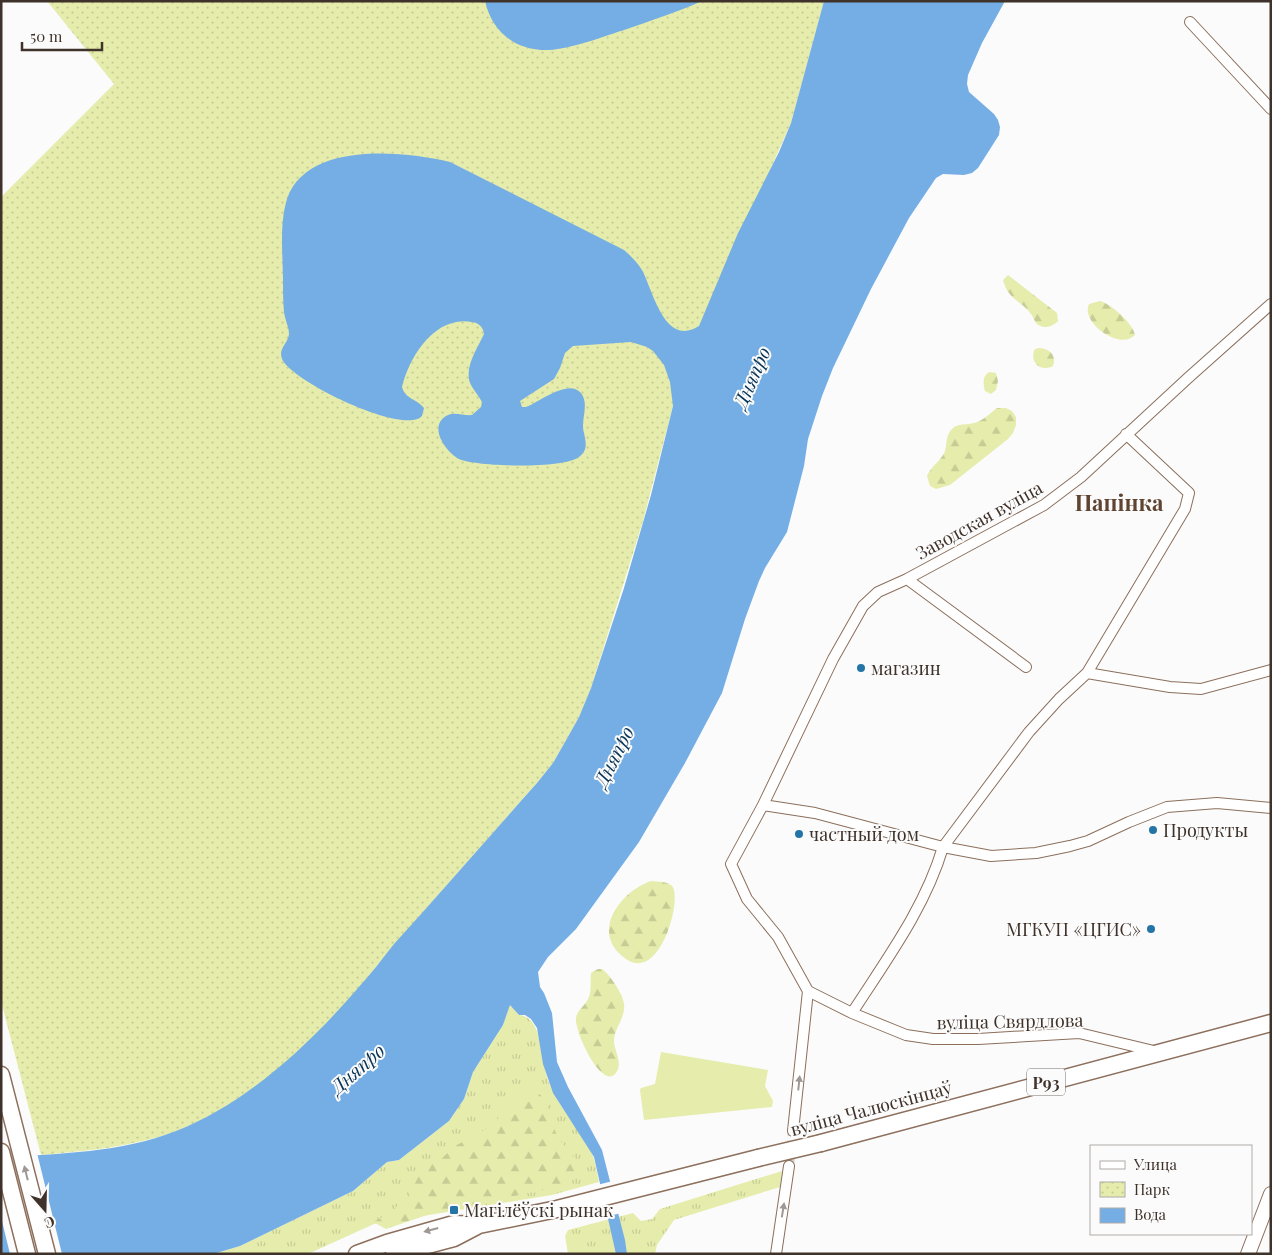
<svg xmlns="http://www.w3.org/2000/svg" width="1272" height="1255" font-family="'Playfair Display',serif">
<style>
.grass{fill:url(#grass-tufts)}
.forest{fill:url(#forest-firs)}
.park{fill:url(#park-dots)}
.pitch{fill:#e6edac}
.water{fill:#75aee5}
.pier{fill:#fbfbfb}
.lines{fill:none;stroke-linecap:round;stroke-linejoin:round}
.street-tunnel{stroke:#d5d3d1;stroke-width:10;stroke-dasharray:10 5;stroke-linecap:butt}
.street-casing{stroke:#8c6f5c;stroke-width:12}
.secondary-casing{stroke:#8c6f5c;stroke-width:16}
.primary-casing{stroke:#8c6f5c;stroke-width:19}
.street{stroke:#fff;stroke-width:10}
.secondary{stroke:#fff;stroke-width:14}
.primary{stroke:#fff;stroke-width:16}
.primary-bridge-casing{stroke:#8c6f5c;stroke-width:19;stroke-linecap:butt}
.primary-bridge{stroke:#fff;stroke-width:16}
.oneway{fill:#9f9894}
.poi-dot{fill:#2475a6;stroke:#fbfbfb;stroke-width:2}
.labels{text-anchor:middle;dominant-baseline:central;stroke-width:4;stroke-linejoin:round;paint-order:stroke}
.shield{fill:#fbfbfb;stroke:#776e69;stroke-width:1}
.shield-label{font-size:16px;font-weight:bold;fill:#3f322a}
.street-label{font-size:18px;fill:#3f322a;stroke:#fbfbfb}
.poi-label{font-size:18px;fill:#3f322a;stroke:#fbfbfb;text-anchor:start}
.water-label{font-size:19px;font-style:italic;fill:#083457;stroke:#fbfbfb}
.district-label{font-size:22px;font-weight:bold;fill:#5f4432;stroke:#fbfbfb}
</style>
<defs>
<pattern id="grass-tufts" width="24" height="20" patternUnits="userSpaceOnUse" patternTransform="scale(1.25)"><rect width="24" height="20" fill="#e6edac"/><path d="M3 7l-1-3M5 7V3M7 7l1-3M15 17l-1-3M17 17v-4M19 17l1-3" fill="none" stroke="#c6cc94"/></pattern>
<pattern id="forest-firs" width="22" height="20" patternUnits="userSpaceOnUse" patternTransform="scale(1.25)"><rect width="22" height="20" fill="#e6edac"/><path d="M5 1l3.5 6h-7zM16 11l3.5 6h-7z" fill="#c6cc94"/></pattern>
<pattern id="park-dots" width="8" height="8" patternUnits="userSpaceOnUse" patternTransform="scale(1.25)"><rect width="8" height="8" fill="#e6edac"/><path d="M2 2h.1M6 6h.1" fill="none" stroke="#c6cc94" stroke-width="1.8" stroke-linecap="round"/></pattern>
</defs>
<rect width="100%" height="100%" fill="#fbfbfb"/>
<path class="grass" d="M510 1004 519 1015C543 1016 541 1062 548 1080 558 1108 581 1129 593 1156 596 1164 597 1174 599 1182L552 1195 374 1224 308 1254H213L240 1246 353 1191 387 1162 399 1160 449 1121 464 1099 473 1072 503 1025Z
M782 1171 780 1187 674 1220 657 1245 655 1254H568L565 1236 568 1230 633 1213 641 1221 652 1219 660 1209Z"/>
<path class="forest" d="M1008 275 1057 313 1058 321C1054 325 1047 329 1040 326 1035 324 1034 318 1031 314 1021 300 1008 300 1003 280Z
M1100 301C1111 304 1133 323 1135 335 1120 351 1080 322 1089 304Z
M1038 348C1049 348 1057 355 1053 366 1041 372 1030 364 1034 350Z
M990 372 996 373 998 381 996 390 991 394 985 391C983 384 982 375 990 372Z
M997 408H1006L1012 411 1016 417V425L1013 433 1008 439 950 485 936 489 930 486 927 476C931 466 942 460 945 451 947 443 946 435 952 429 958 423 967 425 974 423 983 421 990 413 997 408Z
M651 881C658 882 667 881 672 886 683 898 660 983 626 959 589 934 619 892 651 881Z
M598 969H602C610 975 623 994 624 1004 626 1017 614 1028 614 1041 614 1050 624 1065 615 1074 601 1089 574 1031 576 1018 577 1010 585 1006 588 999 592 991 590 982 591 973Z
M528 1090C536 1091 540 1093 545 1100 550 1112 552 1126 558 1137 571 1158 600 1172 557 1187L433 1213 386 1229 373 1222 387 1215 408 1197 422 1169 439 1161 455 1146 488 1128 505 1112 516 1098Z"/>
<path class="park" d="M47 1H824L791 123 765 181 673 406 643 521 591 688 579 717 565 742 553 763 537 783C490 836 443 889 397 942 383 957 371 974 358 989 308 1046 247 1105 174 1132 132 1147 86 1151 41 1155L1 1001V197L114 84Z"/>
<path class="pitch" d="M661 1052 768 1070 765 1086 773 1101 772 1107 644 1120 640 1090 641 1088 655 1084Z"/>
<path class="water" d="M485 1H702C678 12 652 20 627 29 605 36 571 49 549 50 517 51 492 33 485 1Z
M824 1H1005L982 43 968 75 967 84 969 92 994 114 998 120 1000 127 999 135 978 168 972 173 964 175 943 174 936 178 909 218 871 289 833 368 822 396 808 439 804 466 787 532 765 568 759 581 745 619 722 693 685 763 639 842 576 929 548 957 538 972 540 987 544 993 552 1013 557 1062 568 1087 602 1150 625 1240 627 1254H616L594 1157 553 1093 543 1064 537 1028 531 1019 525 1015H519L510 1005 503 1025 473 1072 464 1099 449 1121 399 1160 387 1162 353 1191 240 1246 213 1254H1V1158C59 1153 121 1153 176 1131 247 1103 309 1045 358 988 371 974 382 959 394 944 442 891 489 837 537 783L553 763 565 742 579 717 591 688 624 588 651 495 673 406 670 382 664 365 653 351 647 347 631 342 573 346 565 353 560 368 554 379 520 401 522 407H526C539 402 569 378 581 393 590 405 580 420 584 433 586 443 588 450 579 457 564 469 477 467 459 459 446 452 428 427 446 416 454 411 463 416 472 415L481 407 482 402C479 396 474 391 471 385 463 369 477 349 484 334 483 327 479 323 472 322 435 315 409 357 402 387 405 399 417 399 424 408L422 416C404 436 291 381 282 359 278 348 288 344 289 334 289 327 285 320 284 312 283 302 283 292 283 282 283 256 279 225 287 199 307 141 403 151 450 162L624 250C631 256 637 262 642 270 653 290 664 348 699 326L738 233 779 152 791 123Z"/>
<path class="pier" d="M37 1153 62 1254H10L1 1217V1155Z
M613 1181 621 1213 605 1217 597 1185Z"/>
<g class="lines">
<path class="street-tunnel" d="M789 1166 793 1131"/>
<g class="street-casing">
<path id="street" d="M1190 22 1271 109
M907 579 1026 667
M1087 673 1170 687 1201 689 1271 670
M763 805 833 659 863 606 878 592 907 579 1044 505 1081 477 1188 378 1271 304
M808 991 778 937 747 899 731 864 763 805 815 813 943 847 991 856 1036 853 1070 846 1088 841 1129 822 1167 807 1217 803 1271 808
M808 991 852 1013 906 1035 933 1039H978L1079 1033 1158 1052
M852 1013C886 960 925 908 943 847L1029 732 1059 699 1087 673 1185 509 1189 493 1126 434
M793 1131 808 991
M776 1254 789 1166"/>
</g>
<g class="secondary-casing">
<path id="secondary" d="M1248 1254 1271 1194"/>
</g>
<g class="primary-casing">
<path id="primary" d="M1 1075 47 1254
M821 1143 1271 1023
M1 1152 27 1254
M357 1254 387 1243 454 1224 479 1225 557 1209 758 1158
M394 1254 454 1238 477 1226"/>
</g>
<use href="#street" class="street"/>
<use href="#secondary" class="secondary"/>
<use href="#primary" class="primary"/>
<g class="primary-bridge-casing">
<path id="primary-bridge" d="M758 1158 821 1143"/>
</g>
<use href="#primary-bridge" class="primary-bridge"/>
</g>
<defs><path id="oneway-solid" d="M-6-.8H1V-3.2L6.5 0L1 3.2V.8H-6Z" transform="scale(1.25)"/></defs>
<g class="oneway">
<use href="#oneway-solid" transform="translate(799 1083) rotate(-84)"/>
<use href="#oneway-solid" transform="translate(26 1173) rotate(-104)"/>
<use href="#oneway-solid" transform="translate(783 1210) rotate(-81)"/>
<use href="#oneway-solid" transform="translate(431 1230) rotate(165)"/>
</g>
<g class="poi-dot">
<circle cx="861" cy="668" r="5"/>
<circle cx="1153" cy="830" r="5"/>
<circle cx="799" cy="834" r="5"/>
<circle cx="1151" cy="929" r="5"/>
<rect x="449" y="1205" width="10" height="10" rx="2.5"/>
</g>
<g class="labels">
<rect class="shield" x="1027" y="1068.5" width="38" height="27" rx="4"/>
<g class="shield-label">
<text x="1046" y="1082">Р93</text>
</g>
<g class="street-label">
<text transform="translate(979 520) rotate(-29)">Заводская вуліца</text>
<text transform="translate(1010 1021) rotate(-1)">вуліца Свярдлова</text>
<text transform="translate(871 1108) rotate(-15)">вуліца Чалюскінцаў</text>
</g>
<g class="poi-label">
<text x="871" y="668">магазин</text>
<text x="1163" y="830">Продукты</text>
<text x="809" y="834">частный дом</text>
<text x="1141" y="929" text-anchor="end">МГКУП «ЦГИС»</text>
<text x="464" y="1210">Магілёўскі рынак</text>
</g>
<g class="water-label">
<text transform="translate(751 377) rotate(-66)">Дняпро</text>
<text transform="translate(613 756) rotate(-63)">Дняпро</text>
<text transform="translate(357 1068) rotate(-41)">Дняпро</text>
</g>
<g class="district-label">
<text x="1119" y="502">Папінка</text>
</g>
</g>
<rect width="1272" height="1255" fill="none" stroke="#3f322a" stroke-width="5"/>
<rect x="1090" y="1145" width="162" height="90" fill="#fbfbfb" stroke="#b0aba7"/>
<rect x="1100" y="1161" width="25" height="8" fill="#ffffff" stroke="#b0aba7"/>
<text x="1134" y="1170" font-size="15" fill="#3f322a">Улица</text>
<rect x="1100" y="1182" width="25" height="15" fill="url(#park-dots)" stroke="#b0aba7"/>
<text x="1134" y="1195" font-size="15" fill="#3f322a">Парк</text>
<rect x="1100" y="1208" width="25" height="15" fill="#75aee5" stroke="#b0aba7"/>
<text x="1134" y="1220" font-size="15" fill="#3f322a">Вода</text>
<g transform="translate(45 1210) rotate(160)" stroke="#fbfbfb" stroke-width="4" paint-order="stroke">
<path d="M0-4L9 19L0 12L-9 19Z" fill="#3f322a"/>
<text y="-8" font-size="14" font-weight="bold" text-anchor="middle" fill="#3f322a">С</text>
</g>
<path d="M22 42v8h80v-8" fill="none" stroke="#3f322a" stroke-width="2.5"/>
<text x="30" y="42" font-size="15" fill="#3f322a" stroke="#fbfbfb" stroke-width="4" paint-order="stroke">50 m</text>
</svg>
